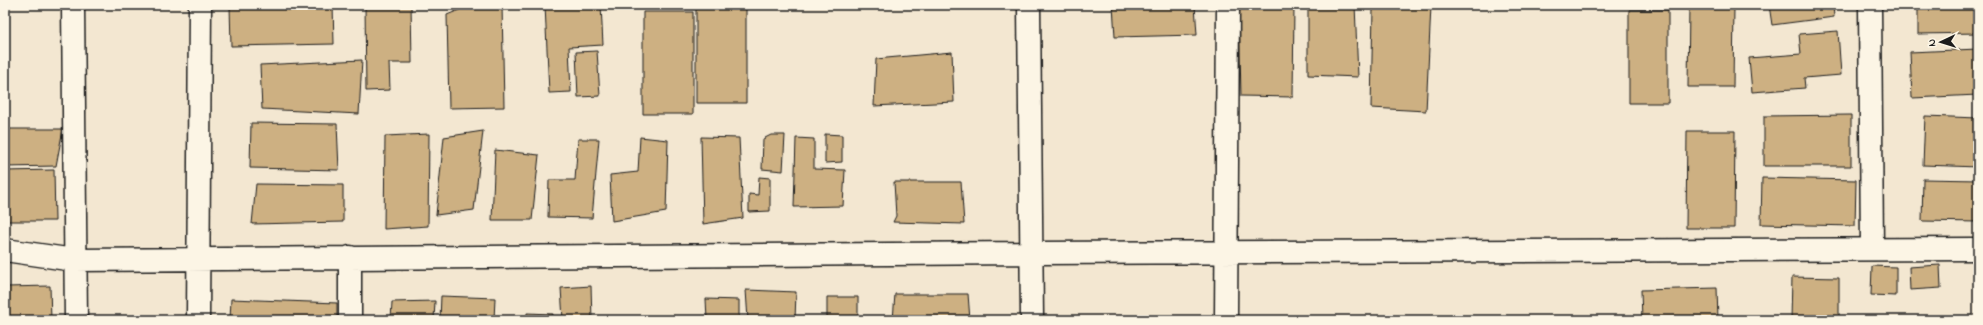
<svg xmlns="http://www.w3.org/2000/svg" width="1983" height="325" font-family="'Indie Flower',sans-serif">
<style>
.building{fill:#cdb082;stroke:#1c1c1c}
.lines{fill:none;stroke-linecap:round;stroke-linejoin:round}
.minor-casing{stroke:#1c1c1c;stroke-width:25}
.minor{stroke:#fcf5e5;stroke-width:22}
</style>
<rect width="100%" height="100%" fill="#f3e7d1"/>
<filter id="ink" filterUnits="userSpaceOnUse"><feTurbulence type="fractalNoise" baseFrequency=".025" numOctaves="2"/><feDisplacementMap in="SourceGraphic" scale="8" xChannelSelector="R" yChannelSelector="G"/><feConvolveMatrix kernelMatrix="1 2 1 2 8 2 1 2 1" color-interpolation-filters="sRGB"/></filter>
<g filter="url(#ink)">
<path class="building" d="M333 5 334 44 231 46 230 6Z
M365 5H411L412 63H389L390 90 366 91Z
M471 5H502L504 107 449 108 447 15Z
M545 5H601L603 45 569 47 571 92 549 93Z
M696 5H746V103H696Z
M1113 5H1195L1197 35 1115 37Z
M1239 5H1294L1293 97 1241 96Z
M1308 5H1355L1358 77 1308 75Z
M1689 5H1734L1733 87H1688Z
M1769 5H1833L1834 17 1772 25Z
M1918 5H1978V33L1918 34Z
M1431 6 1426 111 1371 108 1373 9Z
M1629 10H1668V103H1629Z
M643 12H693V114H643Z
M1838 31 1841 75 1804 78 1805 88 1752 92 1749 58 1801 54 1799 34Z
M1978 49V95L1912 98 1910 52Z
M597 51 600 96 578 97 576 52Z
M952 52 954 102 874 106 876 59Z
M362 60 359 114 262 109 260 65Z
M1851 115V166H1764V116Z
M1925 116 1978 118V167L1923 165Z
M251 123 337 124 339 170 250 168Z
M5 129H63L56 166 5 167Z
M483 131 474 210 436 215 444 137Z
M1687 131H1735L1734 228H1686Z
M429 134 428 226 384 229 385 136Z
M825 134 842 135V162L825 163Z
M771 135H785L783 171 762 169 763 139Z
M640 137 668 140 666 212 612 221 610 175 638 172Z
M701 137 739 138 743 218 703 224Z
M796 138 814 139V169L845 170 843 206 794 207Z
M578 139H599L592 218 548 217 549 180H575Z
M495 150 539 155 532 220H492Z
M54 170 55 221H5V171Z
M759 177 770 178V211L749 212V194L758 195Z
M1762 178 1856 180 1855 226 1761 224Z
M1923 179 1978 180V222L1922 221Z
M894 182H961L964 224 893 222 896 216Z
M256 184 343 185V222L252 224Z
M1940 265 1941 288 1910 290 1909 267Z
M1872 266 1896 267V296L1871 295Z
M1792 277 1839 278V320H1791Z
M50 286 51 320H7L6 287Z
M591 286 592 320H563L561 288Z
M1717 288 1718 320H1642L1641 290Z
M746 290 796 292 795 320H748Z
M895 294H968L970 320H893Z
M441 296 495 298 494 320H440Z
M827 297H858V320H827Z
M231 299 337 303V320H230Z
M706 299 739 300V320H707Z
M435 301 434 320H391L392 302Z
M527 313 553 314 552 320H527Z"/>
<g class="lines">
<g class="minor-casing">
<path id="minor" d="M73 5 76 320
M1029 5 1032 320
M1870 5 1872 248
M5 250 74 260 1032 253 1978 249
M350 257V320
M198 320 200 5
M1226 320 1228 5"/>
</g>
<use href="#minor" class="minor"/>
</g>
</g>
<rect width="1983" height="325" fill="none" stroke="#fcf5e5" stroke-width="20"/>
<rect x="10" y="10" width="1963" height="305" fill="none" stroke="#1c1c1c" stroke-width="1.5" filter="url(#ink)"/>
<g transform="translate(1941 42) rotate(266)" stroke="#fcf5e5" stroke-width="3" paint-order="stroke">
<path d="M0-3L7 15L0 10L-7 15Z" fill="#1c1c1c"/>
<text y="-6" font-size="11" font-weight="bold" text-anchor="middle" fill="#1c1c1c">N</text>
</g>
</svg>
